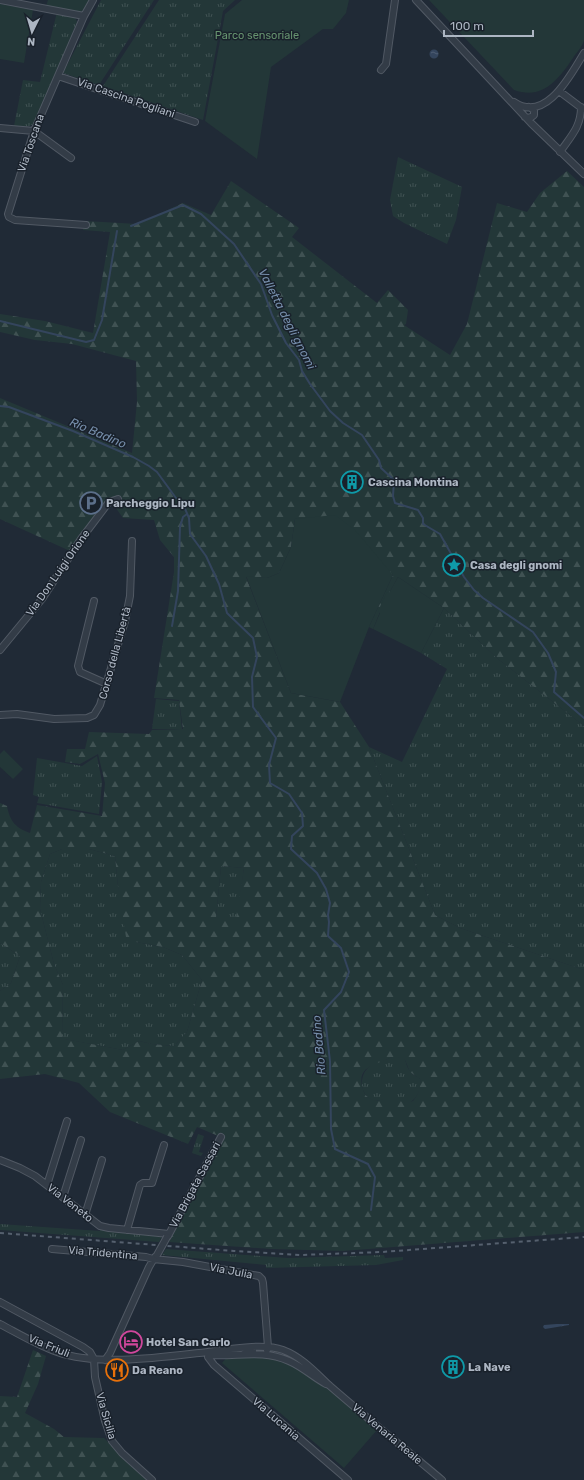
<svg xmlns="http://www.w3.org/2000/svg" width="584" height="1480" font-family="Rubik,sans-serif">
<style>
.grass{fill:url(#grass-tufts)}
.forest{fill:url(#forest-firs);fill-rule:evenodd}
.green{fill:#233738}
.water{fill:url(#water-ripples)}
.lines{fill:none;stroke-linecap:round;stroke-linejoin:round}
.stream{stroke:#34455d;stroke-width:2}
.minor-casing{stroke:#515964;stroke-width:8}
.minor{stroke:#333c47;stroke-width:6}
.rail{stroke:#55606e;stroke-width:2;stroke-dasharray:4 4;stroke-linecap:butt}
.minor-bridge-casing{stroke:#515964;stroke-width:8;stroke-linecap:butt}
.minor-bridge{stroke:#333c47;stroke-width:6}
.labels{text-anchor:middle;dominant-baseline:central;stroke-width:3;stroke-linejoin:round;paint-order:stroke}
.park-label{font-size:11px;fill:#66936f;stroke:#19212b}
.street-label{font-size:11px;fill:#adb6c3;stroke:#19212b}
.poi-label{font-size:11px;font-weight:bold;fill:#adb6c3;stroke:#19212b;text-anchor:start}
.water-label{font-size:12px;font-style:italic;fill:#768eab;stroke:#19212b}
</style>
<defs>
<pattern id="grass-tufts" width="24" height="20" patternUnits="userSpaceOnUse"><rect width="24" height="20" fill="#233738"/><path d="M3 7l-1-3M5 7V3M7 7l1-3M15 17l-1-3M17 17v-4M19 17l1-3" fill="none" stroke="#405253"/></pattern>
<pattern id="forest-firs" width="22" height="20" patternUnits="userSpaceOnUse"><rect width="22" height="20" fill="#233738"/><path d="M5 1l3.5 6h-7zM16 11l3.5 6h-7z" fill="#405253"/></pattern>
<pattern id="water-ripples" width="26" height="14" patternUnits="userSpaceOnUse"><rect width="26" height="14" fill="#34455d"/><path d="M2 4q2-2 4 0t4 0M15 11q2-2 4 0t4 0" fill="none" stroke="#4f5e73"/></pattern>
</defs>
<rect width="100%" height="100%" fill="#202a36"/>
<path class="grass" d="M101 0H154L99 85 63 73Z
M159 0H235L223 11 203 120 103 86Z
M57 12C64 14 75 13 77 22L40 114C32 128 31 127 14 126L23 80 40 82Z
M398 157 462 187 456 220 447 244 404 223 393 216 390 200Z
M444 608 498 659 584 726V970L460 928 435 915 369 747 402 762 447 669 421 653Z
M156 699 179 701 182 729H152Z
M97 756 102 782 99 814 37 803 39 797 33 795 37 758 82 766Z
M62 849H89L115 856 118 887 136 942 163 947 182 955 202 980 187 1032 174 1046 152 1044 139 1041 123 1050 64 1039 62 1036 63 985 54 964 40 909 41 882 50 854Z
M221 866 244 868 237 918H216Z
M0 943 20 956 11 983 0 991Z
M392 1057C410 1056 403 1062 410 1071 412 1075 417 1076 420 1079 422 1088 416 1103 406 1103 401 1103 397 1099 391 1099 385 1098 380 1102 373 1100 359 1095 359 1075 369 1067 376 1061 385 1061 392 1057Z
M198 1134 204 1136 199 1152 203 1153 201 1156 192 1153Z
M0 1224 100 1231V1229L162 1236 159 1242 0 1230Z
M166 1249 288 1258 384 1255 385 1258 403 1257V1260L376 1265 266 1268V1265L162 1255Z"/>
<path class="forest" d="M567 171 584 187V726L498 659 444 608 398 577 379 612H380L373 629 369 627 393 575 295 519 291 547 279 573 267 578 246 577 291 693 340 702 369 747 435 915 460 928 584 970V1232L343 1251 272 1249 169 1242 223 1138 197 1127 188 1144 110 1112 79 1083 45 1074 0 1079V991L11 983 20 956 0 943V803L7 806C10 822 16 828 30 833L37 805 102 816 105 783 98 754 80 764 65 762 67 749H85L89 732 149 734 152 730 183 729 179 700 154 698 174 572V557L160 540 154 520 123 518 111 501 70 551 0 519V398L132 453 137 402 136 361 72 344 35 340 0 332V314L45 321 93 333 110 232 83 230 85 221 137 224 183 203 211 215 231 181 299 228 292 237 377 303 388 290 408 310 406 324 404 325 450 355 467 324 497 203 527 212 540 193ZM62 849H89L115 856 118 887 126 937 136 942 163 947 182 955 202 980 187 1032 174 1046 152 1044 139 1041 123 1050 65 1039 62 1036 63 985 54 964 40 909 41 882 50 854ZM221 866 244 868 236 918H216ZM392 1057H398L405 1060 410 1072 420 1079C421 1086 418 1096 413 1101 403 1105 400 1099 392 1098 386 1097 380 1102 374 1100 368 1098 364 1095 363 1089 355 1065 378 1065 392 1057Z
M33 1350 46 1356 38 1384 25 1413 54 1429 64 1437 104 1438 146 1480H0V1396L17 1397Z"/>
<path class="green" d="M48 0H92C90 3 89 6 87 9 80 17 56 8 46 6Z
M242 0H349L346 13 333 29H323L271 67 257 159 205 121 225 14Z
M429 0H584C584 13 584 27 584 40 583 46 576 53 573 58 558 80 543 100 514 90Z
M0 4 33 10 24 63 0 59Z
M335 515 355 530 393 575 369 627 340 702 291 693 246 576 267 578 279 573 291 547 295 519Z
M398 577 444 608 421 653 373 629 380 613 378 611 387 592 389 593Z
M4 750 23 769 13 779 0 767V754Z
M275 1354 315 1376 377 1430 344 1468 222 1363 227 1357Z"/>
<path class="water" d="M429.5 54a4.5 4.5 0 1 1 9 0a4.5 4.5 0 1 1-9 0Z
M557 1324H569V1325L545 1329 543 1327 544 1325Z"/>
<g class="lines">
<path class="stream" d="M131 226 183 205 201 214 234 244 261 284 272 315 286 343 299 360 302 371 310 384 330 411 343 423 362 435 379 460 381 468 394 480 393 496 395 503 418 510 423 518V524L440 534 464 577 474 590 483 598 533 632 548 653 556 672 554 692 584 718
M0 321 86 342 94 340 102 320 117 231
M0 406 9 407 73 431 133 457 149 466 157 472 176 498
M183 504 189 518 190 534 206 556 219 584 227 613 253 638 257 657 252 677 253 707 276 738 269 765 270 783 289 794 302 813 303 826 292 836 291 849 317 873 326 889 330 903 328 915 329 922 328 936 341 948 349 972 341 992 324 1010 330 1061 331 1129 335 1149 368 1164 375 1177 371 1210
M172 626 178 591 180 527 183 517 187 514"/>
<g class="minor-casing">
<path id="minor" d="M0 0 84 16
M416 0 531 123 584 174
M381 70 386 64 395 0
M58 76 195 122
M559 91 583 109
M514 102C546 124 571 74 584 53
M525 117 530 118 534 115V110L529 107
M0 128 34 131 71 158
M560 152C571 136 581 127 581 107
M86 225 15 220 9 217 8 214 34 131 84 16 93 0
M94 601 78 666 80 672 107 684
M0 650 42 599 81 539 109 502 118 499
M0 715 17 714 54 719 87 718 94 715 100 705 125 621 130 596 132 541
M0 1160 20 1168 35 1176 100 1226 109 1228 169 1234
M47 1185 67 1121
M63 1197 81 1140
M85 1215 102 1160
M127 1230 140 1185 143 1183H152L164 1145
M168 1236 221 1137
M52 1249 146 1257 153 1259 183 1262 259 1276 262 1279 263 1283 268 1347 267 1350
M0 1302 83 1347 90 1352 94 1359 95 1377 105 1421 112 1441 122 1453 152 1480
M0 1324C19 1334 37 1345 57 1352 97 1366 156 1358 199 1353 221 1351 261 1342 283 1350 302 1357 316 1373 330 1386 367 1418 405 1449 442 1480
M214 1353 209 1354 208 1357 214 1365 348 1480
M243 1354 253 1351
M209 1355C238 1357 261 1349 289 1361 303 1367 313 1377 326 1384
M105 1360 110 1353 149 1267 155 1257"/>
</g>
<use href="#minor" class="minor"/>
<path class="rail" d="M0 1233 234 1251 300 1255 382 1252 584 1237"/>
<g class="minor-bridge-casing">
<path id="minor-bridge" d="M157 1255 167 1237"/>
</g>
<use href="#minor-bridge" class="minor-bridge"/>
</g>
<defs>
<g id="building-ring" transform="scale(1.15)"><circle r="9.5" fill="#19212b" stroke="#0f9aa8" stroke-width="1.5"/><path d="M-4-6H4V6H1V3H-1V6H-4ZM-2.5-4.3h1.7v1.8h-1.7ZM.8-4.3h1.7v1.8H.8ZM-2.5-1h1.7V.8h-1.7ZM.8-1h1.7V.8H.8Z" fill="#0f9aa8"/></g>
<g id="parking-ring" transform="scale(1.15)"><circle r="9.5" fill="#19212b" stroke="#5c6f8a" stroke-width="1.5"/><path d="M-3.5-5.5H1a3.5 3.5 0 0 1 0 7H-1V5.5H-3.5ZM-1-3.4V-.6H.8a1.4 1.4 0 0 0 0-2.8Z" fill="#5c6f8a"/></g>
<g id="sight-ring" transform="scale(1.15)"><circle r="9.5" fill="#19212b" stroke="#0f9aa8" stroke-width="1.5"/><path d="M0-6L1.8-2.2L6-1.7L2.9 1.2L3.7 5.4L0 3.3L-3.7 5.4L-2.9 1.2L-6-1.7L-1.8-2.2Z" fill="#0f9aa8"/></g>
<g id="hotel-ring" transform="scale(1.15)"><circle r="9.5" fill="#19212b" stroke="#d1479c" stroke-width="1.5"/><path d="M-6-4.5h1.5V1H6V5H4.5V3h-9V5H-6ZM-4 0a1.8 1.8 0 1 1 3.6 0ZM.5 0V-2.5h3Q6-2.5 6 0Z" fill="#d1479c"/></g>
<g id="restaurant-ring" transform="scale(1.15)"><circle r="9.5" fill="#19212b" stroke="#e8710a" stroke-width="1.5"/><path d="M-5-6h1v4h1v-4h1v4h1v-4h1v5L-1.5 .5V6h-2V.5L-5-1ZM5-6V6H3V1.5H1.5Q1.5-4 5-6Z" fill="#e8710a"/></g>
</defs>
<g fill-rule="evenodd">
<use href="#building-ring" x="352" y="482"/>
<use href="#parking-ring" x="91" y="503"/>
<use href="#sight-ring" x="454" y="565"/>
<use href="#hotel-ring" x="131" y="1342"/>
<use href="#building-ring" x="453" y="1367"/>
<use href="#restaurant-ring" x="117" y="1370"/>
</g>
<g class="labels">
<g class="park-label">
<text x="257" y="35">Parco sensoriale</text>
</g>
<g class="street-label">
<text transform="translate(126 98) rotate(19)">Via Cascina Pogliani</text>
<text transform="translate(31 143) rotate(-71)">Via Toscana</text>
<text transform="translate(58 573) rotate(-55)">Via Don Luigi Orione</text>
<text transform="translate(115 653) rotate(-75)">Corso della Libertà</text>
<text transform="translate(195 1185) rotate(-62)">Via Brigata Sassari</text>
<text transform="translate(70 1203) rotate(38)">Via Veneto</text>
<text transform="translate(103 1253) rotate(5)">Via Tridentina</text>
<text transform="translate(231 1271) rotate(11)">Via Julia</text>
<text transform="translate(49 1346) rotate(22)">Via Friuli</text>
<text transform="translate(106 1416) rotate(74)">Via Sicilia</text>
<text transform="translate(276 1419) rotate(41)">Via Lucania</text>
<text transform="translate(387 1434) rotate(40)">Via Venaria Reale</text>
</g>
<g class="poi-label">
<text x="368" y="482">Cascina Montina</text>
<text x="106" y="503">Parcheggio Lipu</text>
<text x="470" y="565">Casa degli gnomi</text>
<text x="146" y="1342">Hotel San Carlo</text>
<text x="468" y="1367">La Nave</text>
<text x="132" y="1370">Da Reano</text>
</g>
<g class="water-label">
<text transform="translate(287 319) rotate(63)">Valletta degli gnomi</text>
<text transform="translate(98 433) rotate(23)">Rio Badino</text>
<text transform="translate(319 1045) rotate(-95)">Rio Badino</text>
</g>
</g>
<g transform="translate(32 32) rotate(185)" stroke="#19212b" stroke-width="3" paint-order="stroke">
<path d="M0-3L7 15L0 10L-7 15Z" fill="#adb6c3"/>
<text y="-6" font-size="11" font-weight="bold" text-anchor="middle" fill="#adb6c3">N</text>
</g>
<path d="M444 30v6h89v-6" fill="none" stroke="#adb6c3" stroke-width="2"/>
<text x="450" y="30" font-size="12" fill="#adb6c3" stroke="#19212b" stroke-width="3" paint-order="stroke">100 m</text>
</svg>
